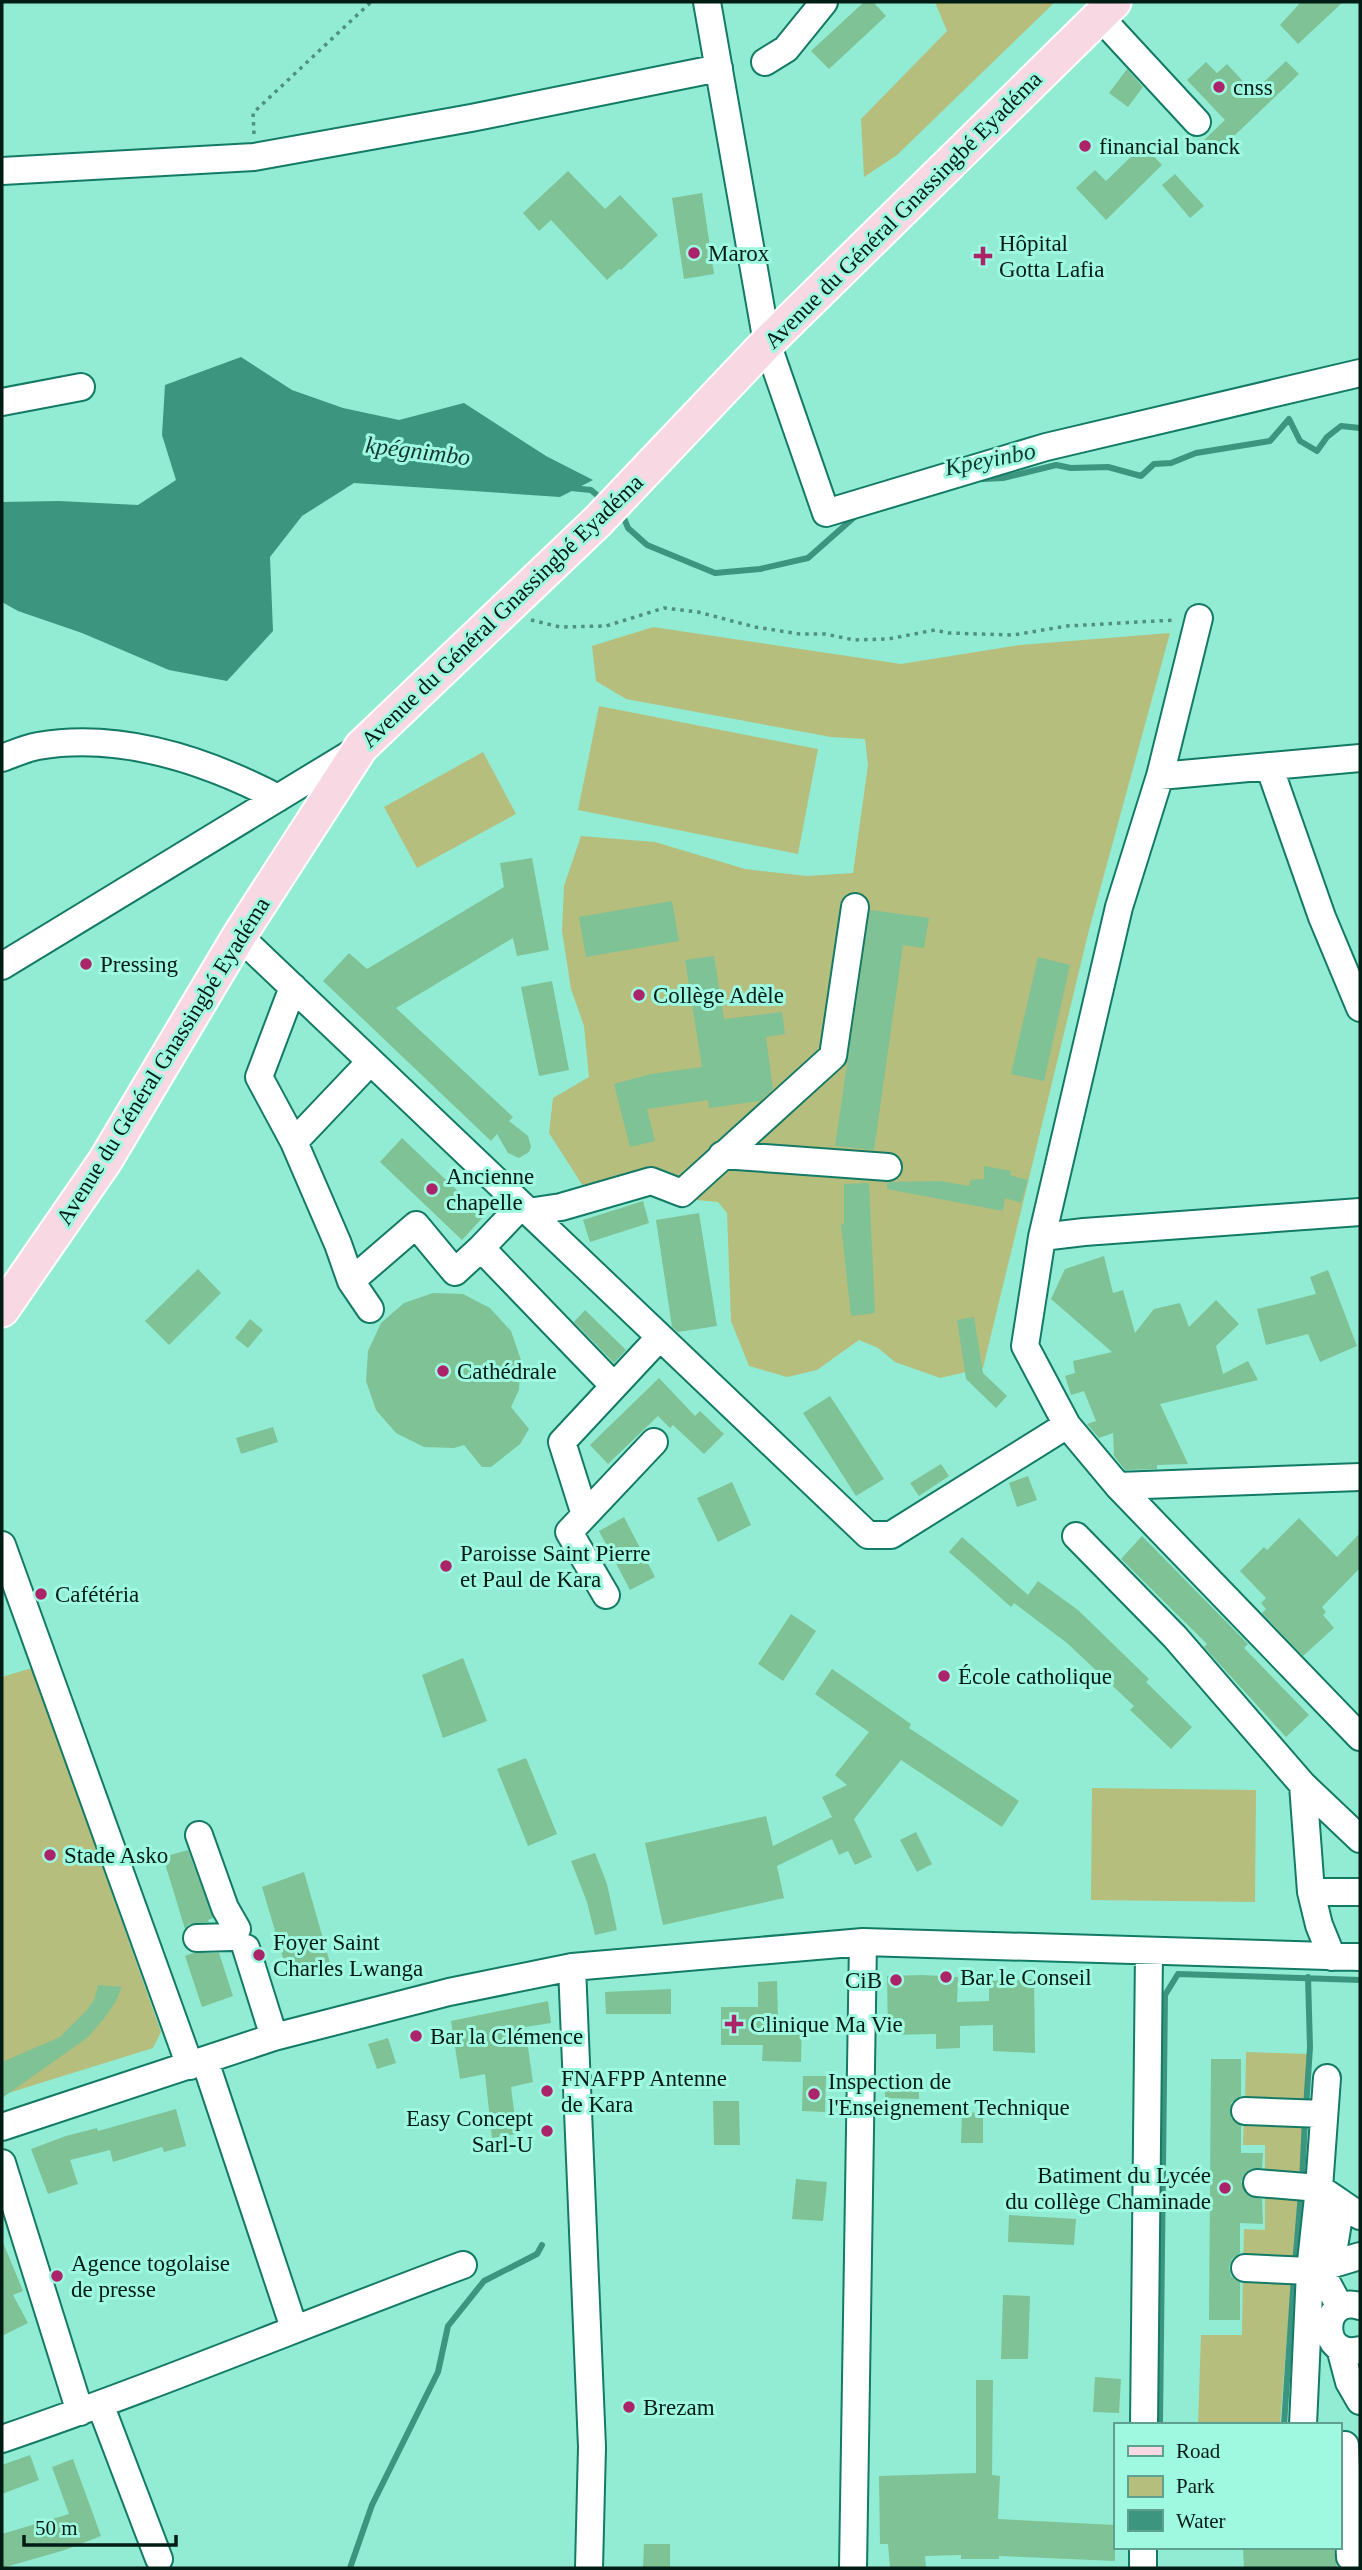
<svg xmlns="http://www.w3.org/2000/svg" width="1362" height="2570" font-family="'Times New Roman',serif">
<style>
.green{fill:#b5be7d}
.water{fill:#3b957f}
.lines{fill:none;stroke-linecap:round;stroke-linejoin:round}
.stream{stroke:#3b957f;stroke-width:6}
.building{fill:#7ec296}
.minor-casing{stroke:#137a65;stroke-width:30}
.major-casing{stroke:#fff;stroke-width:37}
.path{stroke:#51907f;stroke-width:3.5;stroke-dasharray:3.5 5;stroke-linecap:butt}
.minor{stroke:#fff;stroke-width:26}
.major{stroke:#f7d8e3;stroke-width:33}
.poi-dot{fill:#ab2369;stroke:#9ff9e0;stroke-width:2.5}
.labels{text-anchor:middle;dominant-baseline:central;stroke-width:6;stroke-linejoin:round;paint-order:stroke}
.poi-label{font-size:23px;fill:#001c15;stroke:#9ff9e0;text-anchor:start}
.street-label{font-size:23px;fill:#001c15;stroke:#9ff9e0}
.water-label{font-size:24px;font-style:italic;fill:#10392f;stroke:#9ff9e0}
</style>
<rect width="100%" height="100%" fill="#92ecd3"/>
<path class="green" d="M935 2H1055L897 155 864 177 861 119 947 31Z
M653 627 901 664 1020 645 1170 633 1089 930 983 1368 940 1378 895 1362 878 1348 859 1340 817 1370 787 1377 749 1366 731 1321 727 1213 718 1202 675 1198 631 1177 583 1186 549 1133 553 1098 589 1077 584 1026 571 989 562 931 564 886 581 836 655 842 745 869 807 876 853 873 868 765 865 739 831 737 626 699 596 681 592 646Z
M599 706 818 749 798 854 578 810Z
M483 752 516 814 417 868 384 807Z
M32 1668 161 2032 153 2048 2 2095V1677Z
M1092 1788 1256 1790 1255 1902 1091 1900Z
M1246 2052 1307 2054 1304 2110 1245 2108Z
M1244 2114 1304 2115 1300 2180 1265 2174V2145H1243Z
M1243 2185 1300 2186 1293 2267 1243 2265 1244 2229 1265 2230V2196L1243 2195Z
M1243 2271 1292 2274 1280 2425H1198L1201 2335H1242Z"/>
<path class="water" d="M241 357 292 390 343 408 399 420 464 403 546 456 593 480 560 497 354 483 302 516 270 557 273 631 227 681 169 670 82 633 18 611 2 602V502L59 501 138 505 176 480 162 435 165 385Z"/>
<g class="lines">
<path class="stream" d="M983 479 1003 478 1056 465 1071 468 1108 467 1141 476 1154 464 1171 463 1196 453 1270 441 1289 419 1300 441 1317 451 1327 437 1341 426 1360 428
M571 488 591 490 605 502
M619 513 624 518 628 528 647 545 715 573 760 569 808 558 859 513
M1306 2108 1310 2047 1308 1977
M1302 2182 1305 2119
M1295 2265 1301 2193
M1160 2422 1165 1995 1178 1974 1360 1980
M1284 2425 1294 2276
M350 2568 372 2505 438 2372 448 2326 484 2281 537 2254 542 2245"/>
</g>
<path class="building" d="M864 2H873L886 16 829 69 811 51Z
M1301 2H1343L1298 44 1280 25Z
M1286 61 1299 74 1213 156 1201 143 1225 120 1187 80 1206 62 1217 73 1227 64 1253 92Z
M1127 69 1143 87 1128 107 1109 93Z
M1143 145 1162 165 1106 220 1076 188 1095 170 1106 181Z
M568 171 605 209 620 195 658 235 621 270 619 269 607 280 551 220 539 231 523 213Z
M1175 174 1204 206 1190 218 1162 185Z
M702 193 714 274 684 279 672 198Z
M532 858 549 950 517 956 513 938 396 1008 513 1117 509 1121 528 1136 531 1147 529 1152 519 1158 508 1153 497 1134 491 1141 323 981 349 953 367 969 504 887 500 863Z
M672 901 679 941 586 957 579 917Z
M870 910 929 918 924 948 903 945 874 1150 835 1146Z
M714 956 724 1019 782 1012 785 1034 766 1037 773 1089 760 1101 709 1108 708 1100 647 1109 655 1141 630 1147 614 1084 651 1074 702 1067 685 960Z
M1038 957 1070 965 1044 1081 1011 1074Z
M552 981 569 1070 539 1076 521 987Z
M402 1138 484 1216 462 1240 380 1162Z
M984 1166 1011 1171 1010 1175 1028 1180 1021 1203 1005 1198 1003 1211 887 1189V1183L891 1182 940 1181 969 1186 970 1180 984 1179Z
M869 1183 875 1313 851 1316 841 1224H844V1184Z
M643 1201 649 1223 590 1242 583 1220Z
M699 1213 717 1326 678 1332 672 1327 656 1220Z
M1104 1256 1113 1293 1123 1290 1135 1333 1154 1309 1180 1303 1189 1327 1216 1300 1239 1324 1216 1346 1223 1374 1248 1361 1258 1380 1160 1404 1188 1464 1157 1465V1469L1125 1470 1114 1456 1113 1433 1099 1438 1087 1424 1096 1421 1084 1391 1071 1395 1065 1376 1075 1373 1073 1361 1112 1352 1051 1299 1065 1269Z
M198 1269 221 1293 169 1345 145 1321Z
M1328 1270 1357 1346 1320 1362 1308 1334 1266 1345 1257 1309 1316 1294 1310 1277Z
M433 1293 463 1294 490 1308 511 1331 521 1360 519 1390 511 1407 529 1429 520 1444 491 1467H482L464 1445 454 1448 424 1447 396 1433 376 1410 366 1381 368 1351 381 1323 404 1303Z
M585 1310 626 1350 614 1363 574 1322Z
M974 1317 983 1373 1007 1396 996 1408 966 1379 957 1320Z
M250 1319 263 1330 248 1348 235 1338Z
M659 1378 695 1416 700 1411 724 1434 704 1454 673 1425 670 1428 658 1416 608 1464 590 1445Z
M830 1396 884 1479 856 1496 803 1413Z
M273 1427 278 1442 241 1454 236 1438Z
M941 1464 949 1476 919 1496 910 1483Z
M1028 1476 1037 1500 1017 1507 1009 1483Z
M732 1482 751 1525 718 1542 697 1498Z
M624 1517 655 1577 630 1590 599 1531Z
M1299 1518 1337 1557 1360 1533V1568L1322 1607 1326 1612 1323 1615 1334 1628 1303 1656 1262 1613 1266 1609 1261 1603 1266 1598 1240 1571 1264 1547 1267 1550Z
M1142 1536 1248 1644 1244 1648 1309 1715 1286 1737 1204 1647 1207 1644 1121 1559Z
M962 1537 1028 1595 1038 1581 1078 1610 1149 1679 1146 1682 1192 1727 1171 1749 1130 1710 1134 1706 1067 1643 1014 1603 1011 1607 949 1552Z
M791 1614 816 1631 783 1681 758 1664Z
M463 1658 487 1721 443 1738 422 1675Z
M832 1669 911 1724 909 1728 1019 1801 1002 1827 901 1760 854 1819 872 1857 855 1865 848 1851 839 1855 832 1839 777 1866 784 1898 663 1925 645 1843 766 1816 773 1846 832 1817 822 1797 847 1785 835 1775 869 1732 815 1694Z
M526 1758 557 1834 528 1846 497 1769Z
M916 1832 932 1864 917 1872 900 1840Z
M188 1850 213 1918 208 1920 209 1922 189 1924 185 1929 163 1857Z
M595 1853 607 1884 617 1930 595 1935 587 1902 571 1861Z
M304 1872 330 1963 289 1978 262 1887Z
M193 1953H219L233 1996 202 2007 185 1956Z
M923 1975 958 1977 957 2002 989 2001V1981L1034 1979 1035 2053 993 2051V2025L960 2026V2048L936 2049V2034L888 2035 887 1976Z
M777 1981 778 2018 802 2019 801 2062 762 2061 763 2045H721V2007H758V1982Z
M98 1985 122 1987 115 2003 102 2021 87 2038 2 2098V2062L60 2037 87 2010 95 1998Z
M671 1989V2014H606L605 1992Z
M548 2001 551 2023 525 2027 533 2082 511 2087 517 2134 492 2138 485 2074 460 2079 451 2021Z
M388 2038 396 2063 377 2069 368 2044Z
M1211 2059H1241V2096L1231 2103V2118L1241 2126V2153H1263L1262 2168 1250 2169 1244 2175 1241 2182 1248 2195 1262 2199 1263 2224 1240 2223V2253L1232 2259 1229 2267 1231 2276 1240 2282V2320H1209Z
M803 2076H826L825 2112 802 2111Z
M885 2076 919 2077V2099L885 2098Z
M713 2101H739L740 2145H714Z
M176 2109 186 2146 164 2152 162 2147 113 2162 110 2150 70 2160 78 2184 48 2194 31 2149 66 2136 97 2128 98 2131Z
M962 2112 983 2113V2143H961Z
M796 2179 827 2182 823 2221 792 2219Z
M1009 2215 1076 2219 1074 2245 1008 2242Z
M2 2240 23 2291 13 2295 28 2323 2 2336Z
M1003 2295 1030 2296 1028 2359H1001Z
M1095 2377 1121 2379 1119 2413 1093 2412Z
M976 2380H993L992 2475 1000 2476 998 2519 1115 2525V2561L999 2556V2559H961V2555L925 2556 926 2568H890L888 2544H880L879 2476 976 2473Z
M30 2455 39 2480 2 2494V2465Z
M73 2459 101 2536 65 2550 2 2568V2534L69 2514 52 2467Z
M644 2544H670V2568H643Z
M1243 2547H1334L1337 2568H1244Z"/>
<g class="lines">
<g class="minor-casing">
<path id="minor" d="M707 2 767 343 826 513 1046 447 1360 373
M1099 16 1197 122
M765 62 786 49 824 2
M2 171 254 157 471 118 719 68
M2 402 81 387
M1199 618 1160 776 1119 907 1042 1237 1025 1346 1067 1425 1118 1486 1360 1737
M2 758C13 754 26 748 38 746 121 732 205 760 278 798
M1269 766 1322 917 1360 1008
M1160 776 1360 758
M239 936 868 1535H891L1067 1425
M2 966 360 748
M293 987 259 1077 294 1142
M722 1155 888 1167
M521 1206 481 1248 614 1386
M528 1212 561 1207 651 1181 682 1193 833 1056 855 907
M1042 1237 1084 1232 1360 1212
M351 1281 338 1244 294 1142 370 1062
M370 1309 351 1281 416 1225 455 1272 481 1248
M1118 1486 1360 1477
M585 1515 562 1442 659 1338
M1076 1536 1175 1637 1303 1785 1360 1839
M2 1545 190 2066
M606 1595 569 1532 654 1442
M1303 1785 1311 1892 1319 1925 1332 1957
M199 1835 225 1908 237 1929
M1311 1892H1360
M197 1938 232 1937
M246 1948 274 2037
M572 1967 592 2447 589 2568
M205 2061 294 2328
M1245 2111 1323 2114
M2 2127 274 2037 449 1992 572 1967 863 1942 1360 1957
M2 2163 80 2412
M1257 2183 1319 2188 1360 2216
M1245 2268 1310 2271 1360 2256
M1360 2306C1319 2294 1319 2361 1360 2350
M1340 2307 1319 2268 1334 2247 1341 2204
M1340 2348 1349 2382 1360 2401
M100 2404 159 2559
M1144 2425 1149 1952
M1303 2425 1310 2271 1319 2188 1327 2078
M2 2439C157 2386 309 2322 463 2265
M1345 2445 1350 2557
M853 2568 863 1942
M1143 2568V2547"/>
</g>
<g class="major-casing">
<path id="major" d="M2 1310 105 1161 239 936 361 747 598 521 767 343 1114 2"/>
</g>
<path class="path" d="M254 134 253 113 371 2
M531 620 560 627 606 626 664 608 698 612 755 627 800 634H825L854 640 888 639 935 630 948 633 1013 635 1067 626 1175 620"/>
<use href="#minor" class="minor"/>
<use href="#major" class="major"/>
</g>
<g class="poi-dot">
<circle cx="1219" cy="87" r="7"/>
<circle cx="1085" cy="146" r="7"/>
<circle cx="694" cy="253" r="7"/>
<path d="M979.5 245.5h7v7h7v7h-7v7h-7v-7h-7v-7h7z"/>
<circle cx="86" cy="964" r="7"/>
<circle cx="639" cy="995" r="7"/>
<circle cx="432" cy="1189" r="7"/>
<circle cx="443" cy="1371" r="7"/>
<circle cx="446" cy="1566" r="7"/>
<circle cx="41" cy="1594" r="7"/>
<circle cx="944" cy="1676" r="7"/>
<circle cx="50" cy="1855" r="7"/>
<circle cx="259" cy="1955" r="7"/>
<circle cx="946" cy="1977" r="7"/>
<circle cx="896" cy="1980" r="7"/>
<path d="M730.5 2013.5h7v7h7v7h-7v7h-7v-7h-7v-7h7z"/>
<circle cx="416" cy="2036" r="7"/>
<circle cx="547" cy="2091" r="7"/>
<circle cx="814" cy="2094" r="7"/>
<circle cx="547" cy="2131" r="7"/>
<circle cx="1225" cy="2188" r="7"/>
<circle cx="57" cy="2276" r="7"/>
<circle cx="629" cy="2407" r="7"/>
</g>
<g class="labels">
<g class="poi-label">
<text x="1233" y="87">cnss</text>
<text x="1099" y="146">financial banck</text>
<text x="999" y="243">Hôpital<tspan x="999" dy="26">Gotta Lafia</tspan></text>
<text x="708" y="253">Marox</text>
<text x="100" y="964">Pressing</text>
<text x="653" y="995">Collège Adèle</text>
<text x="446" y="1176">Ancienne<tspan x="446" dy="26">chapelle</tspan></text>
<text x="457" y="1371">Cathédrale</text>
<text x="460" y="1553">Paroisse Saint Pierre<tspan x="460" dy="26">et Paul de Kara</tspan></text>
<text x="55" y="1594">Cafétéria</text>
<text x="958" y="1676">École catholique</text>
<text x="64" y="1855">Stade Asko</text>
<text x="273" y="1942">Foyer Saint<tspan x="273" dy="26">Charles Lwanga</tspan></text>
<text x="960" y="1977">Bar le Conseil</text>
<text x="882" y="1980" text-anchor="end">CiB</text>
<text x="750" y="2024">Clinique Ma Vie</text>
<text x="430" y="2036">Bar la Clémence</text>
<text x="561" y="2078">FNAFPP Antenne<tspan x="561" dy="26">de Kara</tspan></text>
<text x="828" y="2081">Inspection de<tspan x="828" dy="26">l'Enseignement Technique</tspan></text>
<text x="533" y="2118" text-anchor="end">Easy Concept<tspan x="533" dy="26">Sarl-U</tspan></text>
<text x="1211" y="2175" text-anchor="end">Batiment du Lycée<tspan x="1211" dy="26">du collège Chaminade</tspan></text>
<text x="71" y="2263">Agence togolaise<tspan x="71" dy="26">de presse</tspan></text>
<text x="643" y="2407">Brezam</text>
</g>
<g class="street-label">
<text transform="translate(903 210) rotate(-45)">Avenue du Général Gnassingbé Eyadéma</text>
<text transform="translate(502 611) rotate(-44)">Avenue du Général Gnassingbé Eyadéma</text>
<text transform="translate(163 1061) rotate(-58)">Avenue du Général Gnassingbé Eyadéma</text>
</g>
<g class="water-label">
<text transform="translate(418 451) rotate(7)">kpégnimbo</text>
<text transform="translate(990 459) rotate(-11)">Kpeyinbo</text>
</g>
</g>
<rect width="1362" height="2570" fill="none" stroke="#001c15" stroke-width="7"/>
<rect x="1114" y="2423" width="228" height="126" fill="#9ff9e0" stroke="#5fa18f" stroke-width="2"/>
<rect x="1128" y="2446" width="35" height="10" fill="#f7d8e3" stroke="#5fa18f" stroke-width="2"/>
<text x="1176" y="2458" font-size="21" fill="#001c15">Road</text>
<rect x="1128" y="2476" width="35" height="21" fill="#b5be7d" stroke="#5fa18f" stroke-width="2"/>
<text x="1176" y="2493" font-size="21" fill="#001c15">Park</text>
<rect x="1128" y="2510" width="35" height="21" fill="#3b957f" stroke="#5fa18f" stroke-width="2"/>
<text x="1176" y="2528" font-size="21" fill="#001c15">Water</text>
<path d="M24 2535v10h152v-10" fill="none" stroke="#001c15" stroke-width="3.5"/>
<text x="35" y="2535" font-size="21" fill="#001c15" stroke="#9ff9e0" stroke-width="5" paint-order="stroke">50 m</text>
</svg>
